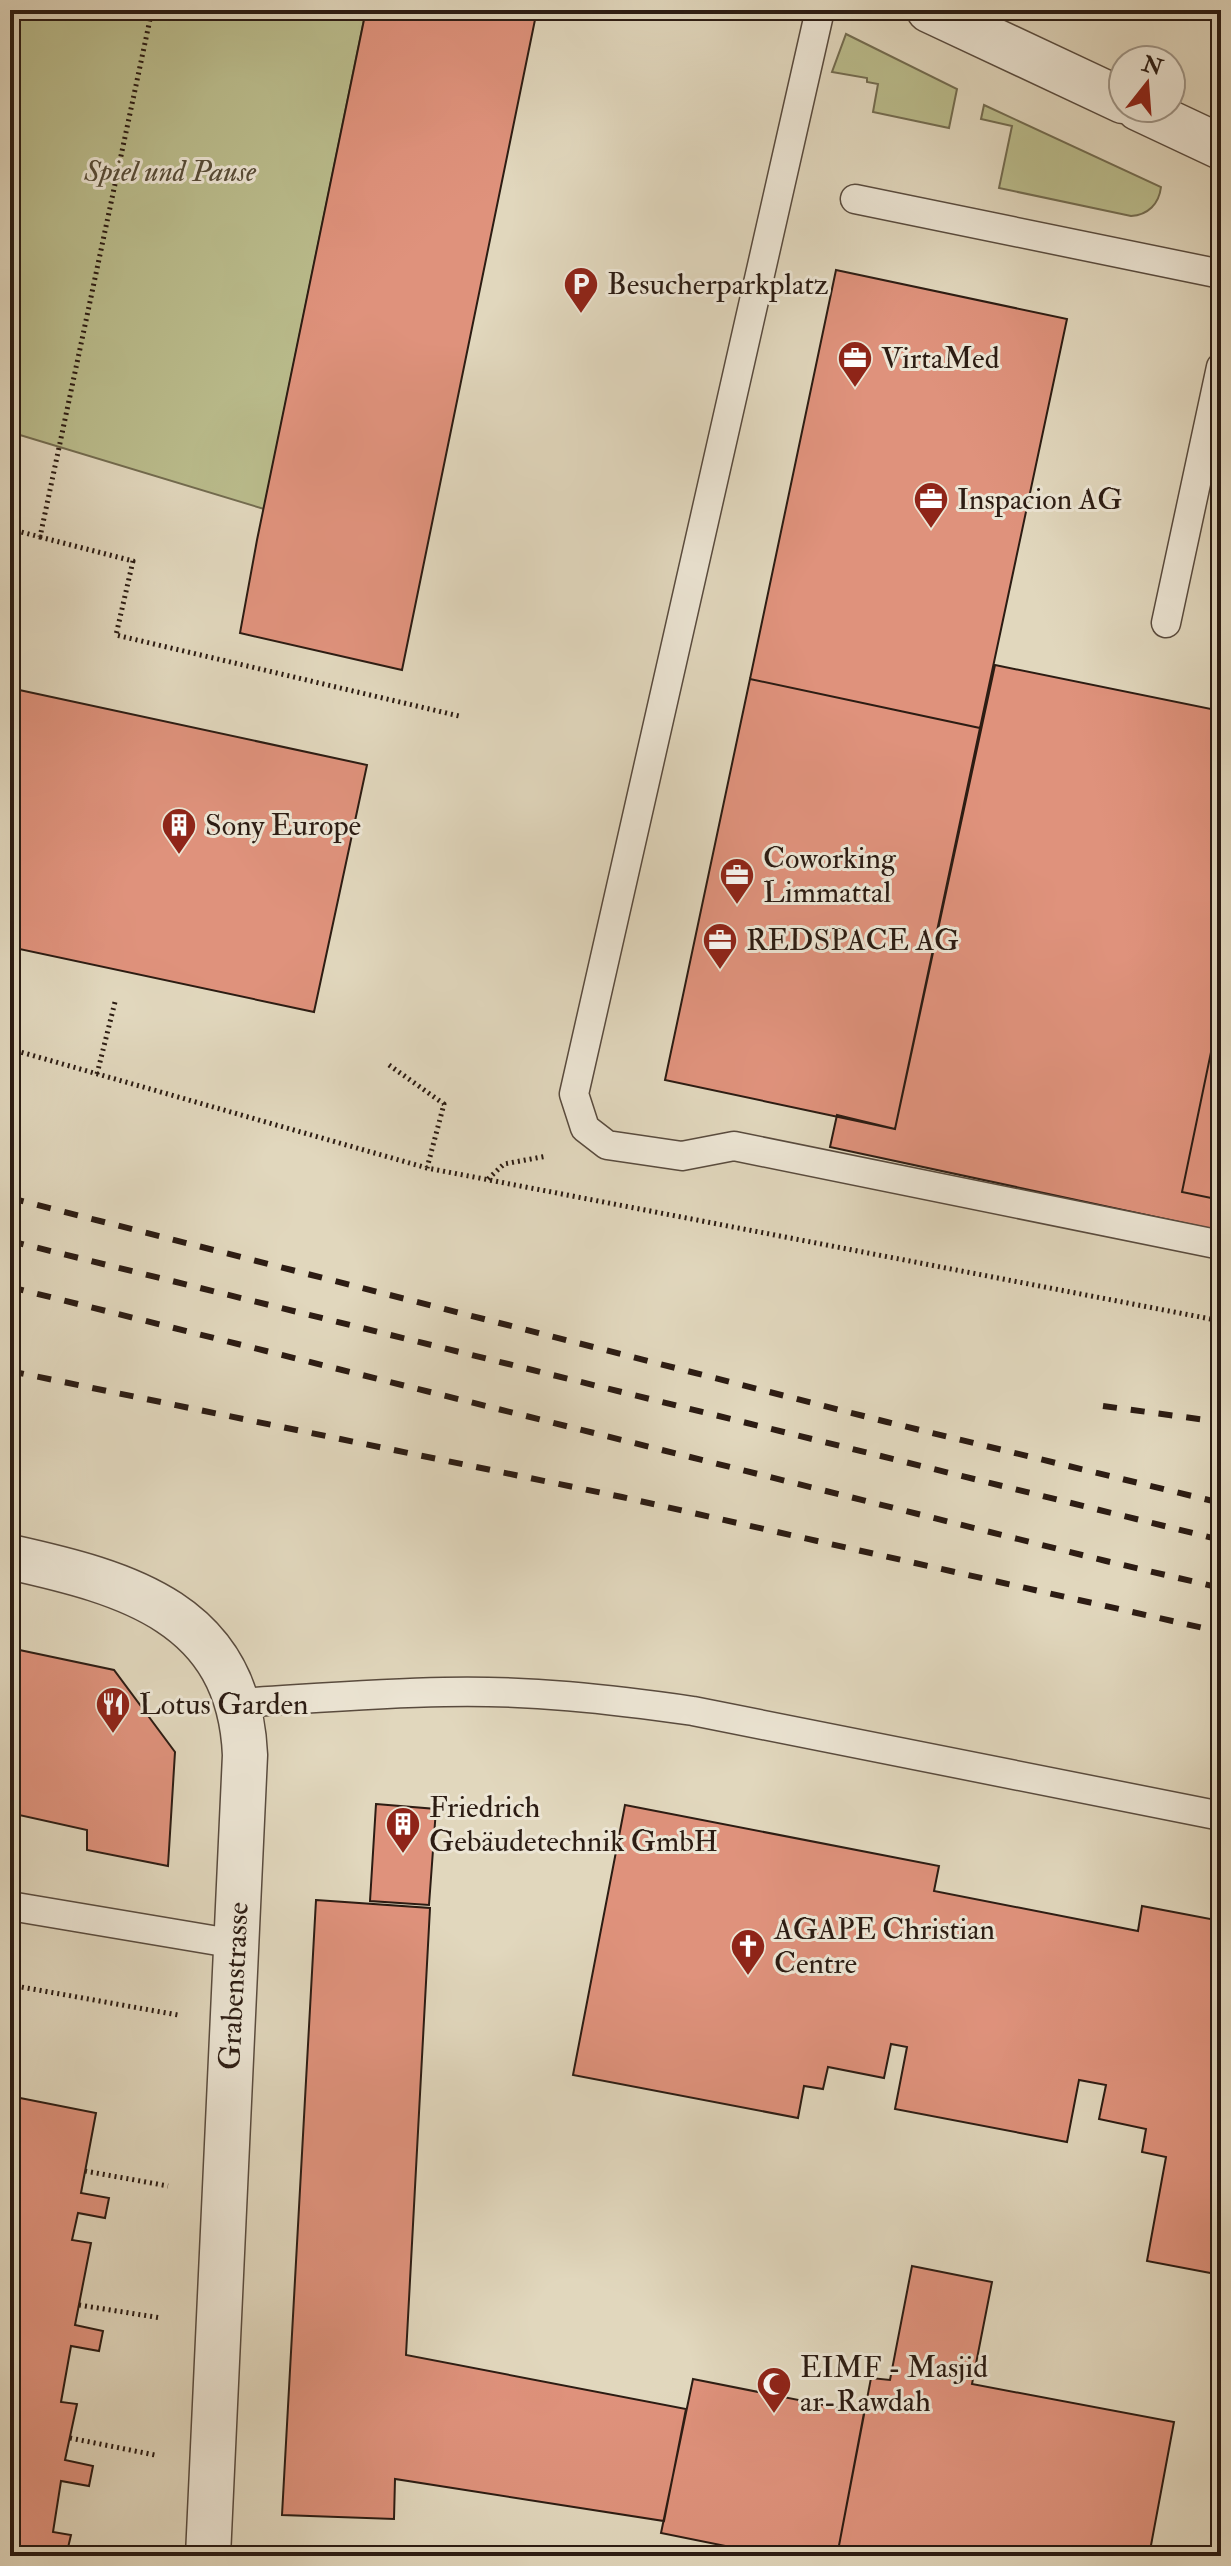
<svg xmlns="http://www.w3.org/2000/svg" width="1231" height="2566" font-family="'IM FELL Double Pica',serif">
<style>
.green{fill:#babc8c;stroke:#736c50;stroke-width:2}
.building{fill:#df927c;stroke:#2c1c13;stroke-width:2}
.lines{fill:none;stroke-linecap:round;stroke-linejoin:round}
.service-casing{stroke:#594b3e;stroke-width:31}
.minor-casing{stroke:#594b3e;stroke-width:47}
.path{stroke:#2c1c13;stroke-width:5;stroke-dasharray:2 4;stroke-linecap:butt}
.service{stroke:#ece5d4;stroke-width:28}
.minor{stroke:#ece5d4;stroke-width:44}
.rail{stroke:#2c1c13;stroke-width:6;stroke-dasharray:14 14;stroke-linecap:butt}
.labels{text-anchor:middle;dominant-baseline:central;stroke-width:6;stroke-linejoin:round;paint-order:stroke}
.park-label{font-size:30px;font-style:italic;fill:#574c37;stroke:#ece5d4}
.poi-label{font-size:30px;fill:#2c1c13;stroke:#ece5d4;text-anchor:start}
.street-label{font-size:30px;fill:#2c1c13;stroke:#ece5d4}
</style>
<rect width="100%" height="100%" fill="#e1d7bd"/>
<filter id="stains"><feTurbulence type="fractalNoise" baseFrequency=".0025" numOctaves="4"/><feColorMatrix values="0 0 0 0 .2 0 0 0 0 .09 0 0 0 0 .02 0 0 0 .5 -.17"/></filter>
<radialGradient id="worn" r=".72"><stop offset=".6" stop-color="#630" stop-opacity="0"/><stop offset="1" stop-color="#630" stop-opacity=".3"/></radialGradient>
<path class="green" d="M11 10H366L264 509 10 432Z
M846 34 957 89 949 128 873 112 878 84 867 82V78L832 72Z
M984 105 1161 187C1159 204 1148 215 1131 216L999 188 1012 126 981 119Z"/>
<path class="building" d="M366 10H537L402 670 240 633 257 540Z
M836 270 1067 319 980 728 750 679Z
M995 665 1221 711V1004L1182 1192 1221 1200V1231L830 1147 837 1115 895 1129Z
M750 679 980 728 895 1129 665 1080Z
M10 688 367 765 314 1012 10 947Z
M1221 1004V1200L1182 1192Z
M10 1648 114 1670 175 1752 168 1866 87 1850V1830L10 1813Z
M376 1804 436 1809 429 1905 370 1901Z
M625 1805 939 1866 934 1891 1138 1931 1142 1906 1221 1921V2275L1147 2261 1166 2157 1142 2152 1146 2129 1099 2119 1106 2085 1079 2080 1067 2142 895 2109 907 2047 891 2044 884 2078 828 2067 823 2089 804 2086 798 2118 573 2075Z
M316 1900 430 1908 406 2355 686 2409 664 2521 395 2479 394 2519 282 2515Z
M10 2096 96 2113 81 2193 109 2198 105 2218 78 2213 72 2240 91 2243 75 2325 103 2331 99 2351 71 2346 61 2402 77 2404 65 2460 93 2466 89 2486 61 2481 53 2532 71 2535 66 2556H10Z
M912 2266 992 2282 972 2384 1174 2422 1149 2556H837L871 2378 890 2380Z
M693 2379 864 2413 837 2556H775L661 2533Z"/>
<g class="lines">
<g class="service-casing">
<path id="service" d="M820 10 574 1094 585 1128 607 1145 682 1156 734 1146 1221 1245
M855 199 1221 274
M1166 623 1221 367
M238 1703C306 1699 375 1693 444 1692 528 1690 610 1699 693 1711L1221 1816
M10 1906 236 1944"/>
</g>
<g class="minor-casing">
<path id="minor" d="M929 10 1123 101
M1138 108 1221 147
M10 1557C127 1583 239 1613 245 1755L208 2556"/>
</g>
<path class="path" d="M10 529 40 537 152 10
M40 537 133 561 116 635 459 716
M10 1049 427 1168 1221 1321
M389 1065 444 1104 427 1168
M97 1074 115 1002
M488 1179 504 1164 547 1156
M10 1985 178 2015
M85 2171 168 2186
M79 2305 161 2318
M70 2438 155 2455"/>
<use href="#service" class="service"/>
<use href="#minor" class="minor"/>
<path class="rail" d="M10 1198 887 1422 1221 1503
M10 1241 1221 1540
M10 1287 1106 1561 1221 1588
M10 1371 622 1497 1221 1632
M1103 1406 1221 1422"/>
</g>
<defs>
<g id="parking-pin" transform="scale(1.8)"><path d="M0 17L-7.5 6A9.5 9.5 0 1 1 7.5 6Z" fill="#8f2418" stroke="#ece5d4"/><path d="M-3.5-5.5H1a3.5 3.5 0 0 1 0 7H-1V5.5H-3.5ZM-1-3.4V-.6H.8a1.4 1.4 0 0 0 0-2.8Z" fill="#fff"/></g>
<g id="office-pin" transform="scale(1.8)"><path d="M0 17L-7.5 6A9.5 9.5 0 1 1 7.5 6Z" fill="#8f2418" stroke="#ece5d4"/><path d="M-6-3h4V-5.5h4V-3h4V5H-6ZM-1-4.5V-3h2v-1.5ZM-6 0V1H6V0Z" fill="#fff"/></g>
<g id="building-pin" transform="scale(1.8)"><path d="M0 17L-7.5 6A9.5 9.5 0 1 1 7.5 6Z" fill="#8f2418" stroke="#ece5d4"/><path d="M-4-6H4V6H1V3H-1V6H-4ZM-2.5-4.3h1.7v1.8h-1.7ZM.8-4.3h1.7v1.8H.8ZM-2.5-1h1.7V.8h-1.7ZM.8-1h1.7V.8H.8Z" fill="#fff"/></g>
<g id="restaurant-pin" transform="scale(1.8)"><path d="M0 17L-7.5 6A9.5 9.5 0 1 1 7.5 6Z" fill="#8f2418" stroke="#ece5d4"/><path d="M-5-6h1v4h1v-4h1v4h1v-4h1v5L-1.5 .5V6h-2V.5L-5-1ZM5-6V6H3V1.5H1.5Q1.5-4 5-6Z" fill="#fff"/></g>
<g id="church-pin" transform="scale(1.8)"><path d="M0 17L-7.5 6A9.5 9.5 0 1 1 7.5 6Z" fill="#8f2418" stroke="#ece5d4"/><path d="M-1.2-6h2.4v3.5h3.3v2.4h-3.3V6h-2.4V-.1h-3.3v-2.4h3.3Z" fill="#fff"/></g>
<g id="mosque-pin" transform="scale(1.8)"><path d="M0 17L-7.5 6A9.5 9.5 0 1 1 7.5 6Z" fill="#8f2418" stroke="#ece5d4"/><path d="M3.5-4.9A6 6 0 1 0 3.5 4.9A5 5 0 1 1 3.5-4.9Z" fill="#fff"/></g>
</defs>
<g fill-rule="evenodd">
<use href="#parking-pin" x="581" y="284"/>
<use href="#office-pin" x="855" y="358"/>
<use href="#office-pin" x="931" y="499"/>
<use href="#building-pin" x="179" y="825"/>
<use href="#office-pin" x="737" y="875"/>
<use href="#office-pin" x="720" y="940"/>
<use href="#restaurant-pin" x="113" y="1704"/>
<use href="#building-pin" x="403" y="1824"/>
<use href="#church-pin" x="748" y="1946"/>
<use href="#mosque-pin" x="774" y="2384"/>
</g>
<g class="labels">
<g class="park-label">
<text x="170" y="171">Spiel und Pause</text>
</g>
<g class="poi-label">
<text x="607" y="284">Besucherparkplatz</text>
<text x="881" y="358">VirtaMed</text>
<text x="957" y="499">Inspacion AG</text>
<text x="205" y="825">Sony Europe</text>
<text x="763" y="858">Coworking<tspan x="763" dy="34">Limmattal</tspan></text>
<text x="746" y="940">REDSPACE AG</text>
<text x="139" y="1704">Lotus Garden</text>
<text x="429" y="1807">Friedrich<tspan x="429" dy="34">Gebäudetechnik GmbH</tspan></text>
<text x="774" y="1929">AGAPE Christian<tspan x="774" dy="34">Centre</tspan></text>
<text x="800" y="2367">EIMF - Masjid<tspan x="800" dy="34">ar-Rawdah</tspan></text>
</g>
<g class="street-label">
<text transform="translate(234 1986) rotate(-87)">Grabenstrasse</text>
</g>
</g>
<rect width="1231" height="2566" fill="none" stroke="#e1d7bd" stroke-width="40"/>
<rect x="12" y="12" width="1207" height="2542" fill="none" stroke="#2c1c13" stroke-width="4"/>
<rect x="20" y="20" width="1191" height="2526" fill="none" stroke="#2c1c13" stroke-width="2"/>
<g transform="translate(1147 84) rotate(17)"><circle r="38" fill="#ece5d4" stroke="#9f9587" stroke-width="2"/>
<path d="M0-6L14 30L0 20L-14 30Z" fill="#8f2418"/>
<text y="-12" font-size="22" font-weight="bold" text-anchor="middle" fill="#2c1c13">N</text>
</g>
<rect width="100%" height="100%" filter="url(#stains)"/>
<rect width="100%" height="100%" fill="url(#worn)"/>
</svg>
